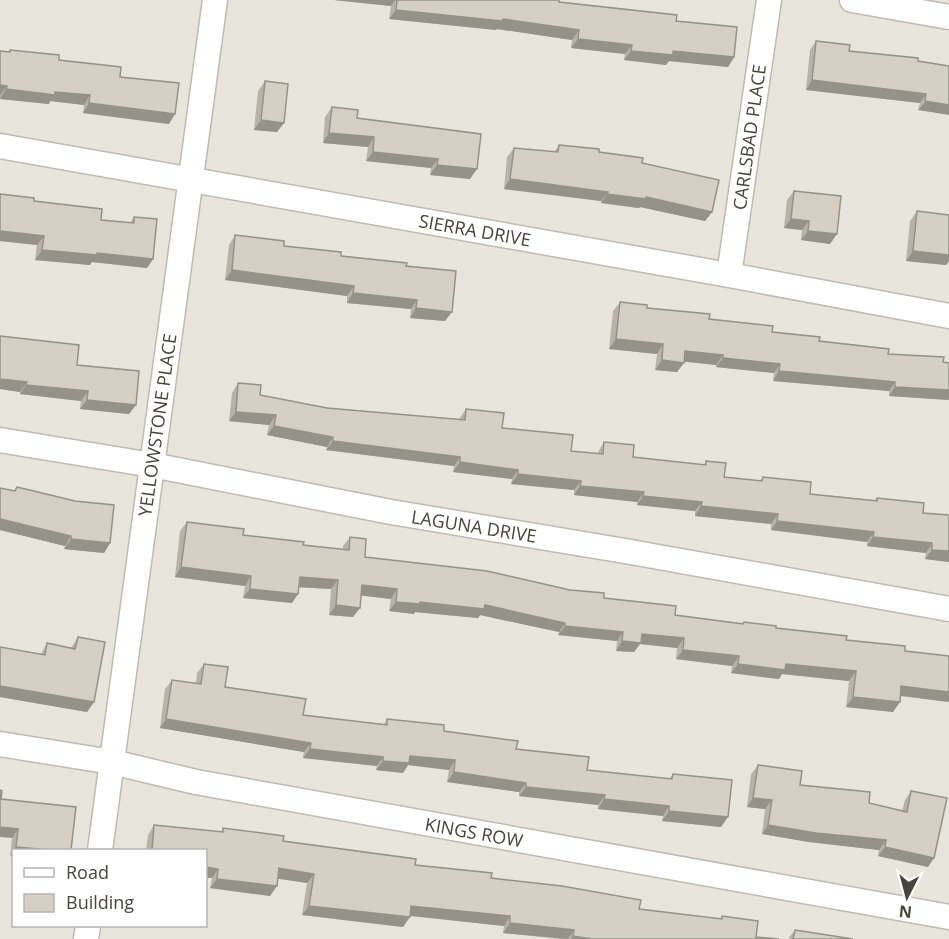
<svg xmlns="http://www.w3.org/2000/svg" width="949" height="939" font-family="'Open Sans',sans-serif">
<style>
.residential{fill:#e8e5dc;fill-rule:evenodd}
.lines{fill:none;stroke-linecap:round;stroke-linejoin:round}
.street-casing{stroke:#bfbbb0;stroke-width:27}
.street{stroke:#fff;stroke-width:24}
.wall{fill:#b7b3a8}
.shaded-wall{fill:#959288}
.building{fill:#d5d0c3;stroke:#959288;stroke-width:1.5}
.labels{text-anchor:middle;dominant-baseline:central;stroke-width:5;stroke-linejoin:round;paint-order:stroke}
.street-label{font-size:18px;fill:#48443b;stroke:#fff}
</style>
<rect width="100%" height="100%" fill="#f5f3ed"/>
<path class="residential" d="M0 0H949V939H0ZM14 850H206V926H14Z"/>
<g class="lines">
<g class="street-casing">
<path id="street" d="M852 0 949 17
M0 146 729 275 949 316
M729 275 769 0
M0 440 152 465 391 512 625 551 949 609
M0 744 112 762 196 782 949 917
M100 850 215 0
M86 939 88 926"/>
</g>
<use href="#street" class="street"/>
</g>
<path class="wall" d="M334 0H559V2L676 21 734 57 728 67 669 61 666 65 624 60 625 54 571 48 572 40 497 29 496 30 389 19 391 6Z
M816 41 849 51 949 66 918 110 920 103 806 90 810 50Z
M10 50 59 60 120 77 169 124 83 113 84 105 50 101 49 104 0 99V51L9 52Z
M265 81 277 132 254 130 258 91Z
M332 107 357 118 481 134 470 179 430 175 431 168 366 161 368 147 323 143 325 117Z
M559 145 599 152 642 163 712 212 705 221 640 207 639 208 601 203V201L504 189 507 157 514 148 554 152Z
M794 191 830 244 801 240 802 230 784 228 787 200Z
M0 194 34 201 101 220 130 223 134 217 153 259 147 268 92 262 90 265 35 260 37 245 0 241Z
M917 211 949 215V261L946 265 906 261 910 221Z
M235 235 284 246 406 266 445 321 410 318 411 309 347 303V296L225 280 229 245Z
M620 302 819 341 888 354 943 362 949 400 889 396V391L773 381 774 373 716 367V365L684 361 677 372 655 370 657 354 609 349 613 311Z
M77 365 129 414 80 409 81 401 20 394V392L0 389Z
M238 383 260 395 327 408 459 419 466 409 502 428 571 451 598 454V452L604 442 633 457 704 465 706 461 724 477 760 481 763 477 810 494 875 500 877 498 923 513 949 515V562L925 559 926 553 867 546V542L771 530V524L695 516V511L637 505V502L574 495V490L511 484 512 479 453 472 454 466 326 450 327 447 267 435 269 425 229 421 232 393Z
M17 487 110 543 104 553 64 549 65 546 0 530V488L14 491Z
M187 522 243 535 303 545 343 549V546L350 537 365 557 604 598 675 615 742 623 744 622 905 651 949 702 900 696 893 712 846 707 849 681 782 674 779 679 731 673 732 666 676 659 677 648 640 644 634 652 616 651 617 641 558 635 559 632 480 615 478 618 415 612 414 614 389 611 391 599 361 595 353 617 329 615 331 589 299 587 292 603 243 598 245 586 175 577 180 531Z
M78 637 94 702 87 712 0 697V647L41 654 47 643 71 648Z
M204 664 225 687 303 715 384 724 387 719 444 731 516 749 587 770 669 779 673 774 721 827 662 821 663 816 598 809V805L519 796V792L447 782 449 770 408 765 403 773 376 770 377 766 303 758 304 752 160 728 165 689 172 680 196 683 197 673Z
M758 765 800 785 869 803 902 811 905 800 911 791 928 867 878 856 879 850 809 842 762 834 765 809 747 807 751 774Z
M1 799 71 850H14V857L10 856 12 838Z
M154 825 221 832 223 828 283 841 491 878 639 909 720 919 722 916 756 937 779 939H561L503 933 504 926 410 916 403 927 302 915 307 883 278 878 270 896 210 888 212 878 206 850H146L148 835Z
M795 930 853 939H788Z"/>
<path class="shaded-wall" d="M334 0H395L391 6Z
M396 10 503 19 579 30 572 40 497 29 496 30 389 19Z
M578 39 632 45 625 54 571 48Z
M631 51H673L734 57 728 67 669 61 666 65 624 60Z
M812 80 926 94 920 103 806 90Z
M0 85 7 86 0 95Z
M6 89 55 92 90 95 84 105 50 101 49 104 0 99Z
M925 101 949 105V115L918 110Z
M89 103 175 114 169 124 83 113Z
M261 120 284 123 277 132 254 130Z
M329 133 374 137 368 147 323 143Z
M373 152 438 159 431 168 366 161Z
M437 165 477 169 470 179 430 175Z
M510 179 608 192 601 201 504 189Z
M607 194 646 197 712 212 705 221 640 207 639 208 601 203Z
M791 219 809 221 802 230 784 228Z
M0 231 44 236 37 245 0 241Z
M808 231 837 234 830 244 801 240Z
M42 250 97 253 153 259 147 268 92 262 90 265 35 260Z
M913 251 949 255V261L946 265 906 261Z
M232 270 354 286 347 296 225 280Z
M353 293 417 300 411 309 347 303Z
M416 308 452 312 445 321 410 318Z
M616 339 663 344 657 354 609 349Z
M685 351 723 355 716 365 678 361Z
M723 358 780 364 774 373 716 367Z
M662 360 684 363 677 372 655 370Z
M779 371 895 382 889 391 773 381Z
M0 379 27 382 20 392 0 389Z
M26 385 88 391 81 401 20 394Z
M895 387 949 390V400L889 396Z
M87 400 136 405 129 414 80 409Z
M236 412 276 415 269 425 229 421Z
M274 426 333 437 327 447 267 435Z
M333 441 460 457 454 466 326 450Z
M460 462 518 470 512 479 453 472Z
M518 474 581 481 574 490 511 484Z
M580 486 644 492 637 502 574 495Z
M643 496 702 502 695 511 637 505Z
M701 506 778 514 771 524 695 516Z
M0 519 71 536 65 546 0 530Z
M777 521 874 532 867 542 771 530Z
M873 537 932 543 926 553 867 546Z
M71 539 110 543 104 553 64 549Z
M932 550 949 551V562L925 559Z
M181 567 251 576 245 586 175 577Z
M300 577 338 580 331 589 294 587Z
M362 585 397 589 391 599 356 595Z
M250 589 298 594 292 603 243 598Z
M396 602 485 605 565 623 559 632 480 615 478 618 415 612 414 614 389 611Z
M336 605 360 608 353 617 329 615Z
M565 626 623 632 617 641 558 635Z
M642 634 684 638 677 648 640 644 634 652 616 651 622 641Z
M683 650 739 656 732 666 676 659Z
M738 664H786L856 671 849 681 782 674 779 679 731 673Z
M0 686 94 702 87 712 0 697Z
M901 686 949 692V702L895 695Z
M853 697 900 702 893 712 846 707Z
M166 719 311 743 304 752 160 728Z
M310 749 383 757 377 766 303 758Z
M410 756 455 760 449 770 408 765 403 773 376 770 383 761Z
M454 772 526 783 519 792 447 782Z
M526 787 605 795 598 805 519 796Z
M753 798 772 800 765 809 747 807Z
M604 799 669 806 663 816 598 809Z
M669 811 728 817 721 827 662 821Z
M768 825 886 840 879 850 809 842 762 834Z
M0 827 18 829 12 838 0 837Z
M16 847 51 850H14Z
M885 847 934 858 928 867 878 856Z
M206 867 218 869 212 878H206Z
M279 868 314 874 307 883 273 878Z
M217 879 277 886 270 896 210 888Z
M309 906 410 917 403 927 302 915Z
M411 906 510 916 504 926 404 915Z
M510 923 574 930 568 939 503 933Z
M573 936 592 939H571Z"/>
<path class="building" d="M397 0H559V2L677 15 676 21 737 27 734 57 673 51V55L631 51 632 45 578 39 579 30 503 19 502 21 396 10Z
M816 41 850 45 849 51 918 58V61L949 66V105L925 101 926 94 812 80Z
M10 50 59 55V60L121 67 120 77 179 83 175 114 89 103 90 95 55 92V95L6 89 7 86 0 85V51L10 52Z
M265 81 288 84 284 123 261 120Z
M332 107 358 110 357 118 481 134 477 169 437 165 438 159 373 152 374 137 329 133Z
M559 145 599 149V152L643 158 642 163 719 180 712 212 646 197V199L607 194 608 192 510 179 514 148 558 152Z
M794 191 841 196 837 234 808 231 809 221 791 219Z
M0 194 34 198V201L102 209 101 220 134 223V217L157 219 153 259 97 253V255L42 250 44 236 0 231Z
M917 211 949 215V255L913 251Z
M235 235 284 241V246L341 252V256L407 263 406 266 456 271 452 312 416 308 417 300 353 293 354 286 232 270Z
M620 302 647 305V308L710 314 709 319 773 326 772 332 820 337 819 341 889 349 888 354 944 357 943 362 949 363V390L895 387V382L779 371 780 364 723 358V355L685 351 684 363 662 360 663 344 616 339Z
M0 336 79 345 77 365 139 371 136 405 87 400 88 391 26 385 27 382 0 379Z
M238 383 261 385 260 395 327 408 465 420 466 409 504 413 502 428 573 435 571 451 603 454 604 442 634 445 633 457 706 465V461L726 463 724 477 762 481 763 477 811 482 810 494 877 501V498L924 503 923 513 949 515V551L932 550V543L873 537 874 532 777 521 778 514 701 506 702 502 643 496 644 492 580 486 581 481 518 474V470L460 462V457L333 441V437L274 426 276 415 236 412Z
M17 487 75 501 114 505 110 543 71 539V536L0 519V488L15 491Z
M187 522 244 529 243 535 304 542 303 545 349 550 350 537 366 539 365 557 487 571 570 590 604 593V598L676 606 675 615 743 624 744 622 776 626V628L847 636 846 640 905 646V651L949 656V692L901 686 900 702 853 697 856 671 786 664 785 670 738 664 739 656 683 650 684 638 642 634 641 643 622 641 623 632 565 626V623L485 605 484 609 420 602V604L396 602 397 589 362 585 360 608 336 605 338 580 300 577 298 594 250 589 251 576 181 567Z
M78 637 105 642 94 702 0 686V647L45 655 47 643 75 649Z
M204 664 228 667 225 687 306 699 303 715 387 725V719L444 725V731L518 741 516 749 589 757 587 770 672 779 673 774 732 780 728 817 669 811V806L604 799 605 795 526 787V783L454 772 455 760 410 756 409 763 383 761V757L310 749 311 743 166 719 172 680 201 684Z
M758 765 802 771 800 785 870 792 869 803 907 812 911 791 947 798 934 858 885 847 886 840 816 833 768 825 772 800 753 798Z
M0 790 2 791 1 799 76 807 71 850H51L16 847 18 829 0 827Z
M154 825 223 832V828L284 836 283 841 416 859 415 865 492 873 491 878 562 886 641 900 639 909 722 919V916L758 921 756 937 779 939H592L573 936 574 930 510 923V916L411 906 410 917 309 906 314 874 279 868 277 886 217 879 218 869 206 867V850H152Z
M795 930 853 939H793Z"/>
<g class="labels">
<g class="street-label">
<text transform="translate(749 137) rotate(-82)">CARLSBAD PLACE</text>
<text transform="translate(475 230) rotate(10)">SIERRA DRIVE</text>
<text transform="translate(157 425) rotate(-82)">YELLOWSTONE PLACE</text>
<text transform="translate(474 526) rotate(9)">LAGUNA DRIVE</text>
<text transform="translate(474 832) rotate(10)">KINGS ROW</text>
</g>
</g>
<rect x="12" y="849" width="195" height="78" fill="#ffffff" stroke="#b6b4b1" stroke-width="1.5"/>
<rect x="24" y="868" width="30" height="9" fill="#ffffff" stroke="#b6b4b1" stroke-width="1.5"/>
<text x="66" y="879" font-size="18" fill="#48443b">Road</text>
<rect x="24" y="894" width="30" height="18" fill="#d5d0c3" stroke="#b6b4b1" stroke-width="1.5"/>
<text x="66" y="909" font-size="18" fill="#48443b">Building</text>
<g transform="translate(907 897) rotate(186)" stroke="#ffffff" stroke-width="4.5" paint-order="stroke">
<path d="M0-4.5L10 22L0 15L-10 22Z" fill="#48443b"/>
<text y="-9" font-size="16" font-weight="bold" text-anchor="middle" fill="#48443b">N</text>
</g>
</svg>
